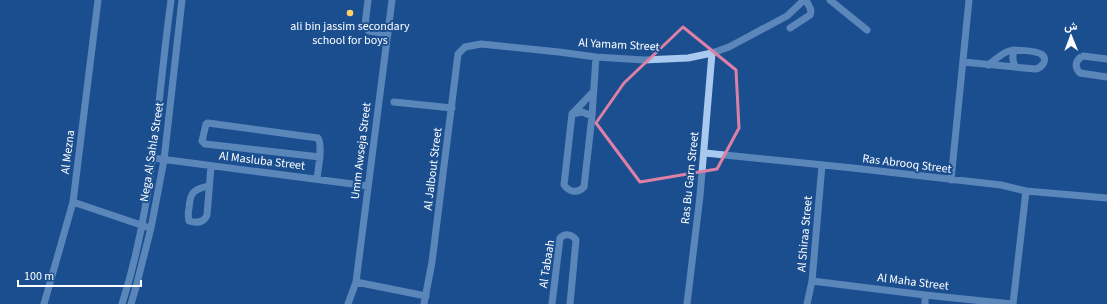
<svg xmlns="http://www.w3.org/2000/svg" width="1107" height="304" font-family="'Source Sans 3',Vazirmatn,sans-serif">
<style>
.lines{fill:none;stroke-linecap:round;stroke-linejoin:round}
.minor{stroke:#a9c9ee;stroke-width:7}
.marked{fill:none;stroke:#dd80a5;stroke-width:3;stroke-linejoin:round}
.poi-dot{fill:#ffd166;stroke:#1b4f8f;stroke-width:1.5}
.labels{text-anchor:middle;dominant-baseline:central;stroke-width:4;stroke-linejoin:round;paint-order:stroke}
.poi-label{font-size:12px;fill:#fff;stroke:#1b4f8f}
.street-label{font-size:12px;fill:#fff;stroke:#1b4f8f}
</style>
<rect width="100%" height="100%" fill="#1b4f8f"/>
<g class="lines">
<path class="minor" d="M368 0 365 25 366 28 369 31 388 34
M830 0 867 30
M790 28 810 15C813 10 808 5 806 0
M1014 50C1012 57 1012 62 1016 67
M1107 59 1083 56C1075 60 1074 67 1080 73L1107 77
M963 62 1035 69C1042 68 1049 59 1041 54 1036 51 1015 49 1009 51 1002 53 995 60 988 65
M592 93 572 114 564 185C570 193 578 193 584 187L592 116 596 57
M394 102 452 108
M572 114 582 112 592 116
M705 153 853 168 1001 185 1026 191 1107 198
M153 158 368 186
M317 179C318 169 323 146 318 138L208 123 206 124 202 141 205 144 320 157
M951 180 969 0
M209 186C194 189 190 192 189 208 188 212 188 216 189 221 196 223 204 223 207 215L211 166
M73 202 147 227
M812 281 925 295 1012 304
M356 282 426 296
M44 304 73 202 98 0
M122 304C142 242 151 177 158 112 162 75 166 37 171 0
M131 304 136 287 151 228 164 160 182 0
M348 304 356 282 392 0
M424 304 432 262 458 54 465 47 481 44 559 52 596 57 644 60 688 58 712 53 729 47 787 16 804 0
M552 304 560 238C565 233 572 234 576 240L570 304
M687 304 700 196 712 53
M807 304 812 281 822 165
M925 304V295
M1013 304 1026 191"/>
</g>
<path d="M0 0H1107V304H0ZM683 27 736 70 739 128 717 169 640 182 596 123 624 83Z" fill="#1b4f8f" fill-opacity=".55" fill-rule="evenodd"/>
<path class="marked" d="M683 27 736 70 739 128 717 169 640 182 596 123 624 83Z"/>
<circle class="poi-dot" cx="350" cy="13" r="4"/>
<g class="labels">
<g class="poi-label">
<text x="350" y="26">ali bin jassim secondary<tspan x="350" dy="14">school for boys</tspan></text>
</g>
<g class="street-label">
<text transform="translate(619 45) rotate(3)">Al Yamam Street</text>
<text transform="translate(361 151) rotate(-83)">Umm Awseja Street</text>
<text transform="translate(68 152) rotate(-83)">Al Mezna</text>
<text transform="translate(152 152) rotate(-81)">Nega Al Sahla Street</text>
<text transform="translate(262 161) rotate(7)">Al Masluba Street</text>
<text transform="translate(907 164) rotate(7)">Ras Abrooq Street</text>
<text transform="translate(433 169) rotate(-83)">Al Jalbout Street</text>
<text transform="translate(690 178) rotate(-84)">Ras Bu Garn Street</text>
<text transform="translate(805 234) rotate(-85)">Al Shiraa Street</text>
<text transform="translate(547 264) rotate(-81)">Al Tabaah</text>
<text transform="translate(913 282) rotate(7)">Al Maha Street</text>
</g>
</g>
<g transform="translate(1071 36) rotate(359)" stroke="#1b4f8f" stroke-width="3" paint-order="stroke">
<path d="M0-3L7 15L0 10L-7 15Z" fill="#ffffff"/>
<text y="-6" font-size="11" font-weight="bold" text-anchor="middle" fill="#ffffff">ش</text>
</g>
<path d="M18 280v6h123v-6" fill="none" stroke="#ffffff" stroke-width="2"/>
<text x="24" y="280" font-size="12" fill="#ffffff" stroke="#1b4f8f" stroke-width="3" paint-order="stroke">100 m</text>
</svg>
